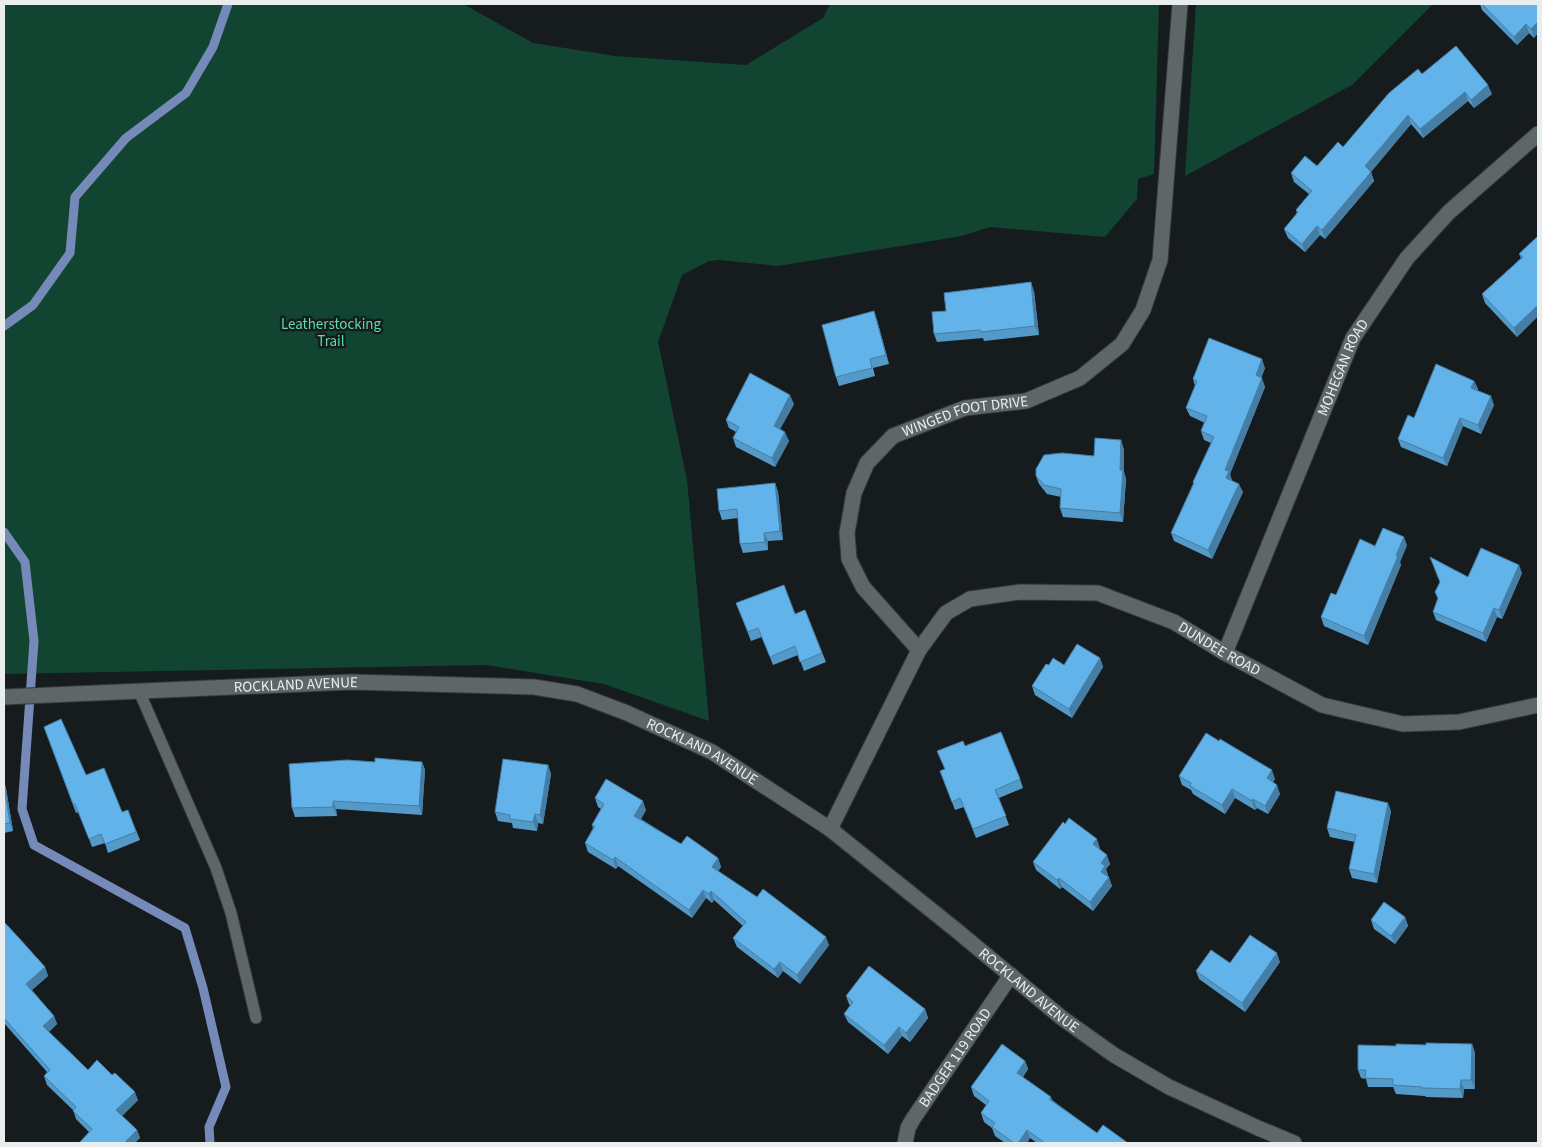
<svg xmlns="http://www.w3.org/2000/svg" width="1542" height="1147" font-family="'Source Sans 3',sans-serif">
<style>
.green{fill:#114531}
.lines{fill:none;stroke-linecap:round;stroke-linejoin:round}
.stream{stroke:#768aba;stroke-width:9}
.service-casing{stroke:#36393a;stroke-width:13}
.minor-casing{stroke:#36393a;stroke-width:17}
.tertiary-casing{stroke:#36393a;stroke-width:17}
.service{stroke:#5f6667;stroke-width:11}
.minor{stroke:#5f6667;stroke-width:15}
.tertiary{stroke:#5f6667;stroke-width:15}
.wall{fill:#549ac9}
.shaded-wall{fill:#457da4}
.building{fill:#62b3ea;stroke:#457da4}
.labels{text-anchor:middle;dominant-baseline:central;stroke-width:5;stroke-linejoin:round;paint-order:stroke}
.park-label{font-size:15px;fill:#57dea9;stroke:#161c1d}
.street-label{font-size:15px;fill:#e9edee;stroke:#161c1d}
</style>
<rect width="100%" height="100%" fill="#161c1d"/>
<path class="green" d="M4 4H463L533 43 615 56 746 65 823 18 830 4H1159L1154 174 1138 179 1137 199 1105 237 990 227 962 236 778 266 719 260 709 261 682 275 658 342 687 480 709 721 604 684 486 665 4 674Z
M1196 4H1433L1352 85 1185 176Z"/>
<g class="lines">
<path class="stream" d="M4 326 33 305 70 253 75 197 126 138 186 93 213 47 228 4
M4 532 25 562 34 641 22 809 34 845 185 928 203 988 226 1087 209 1127 210 1143"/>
<g class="service-casing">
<path id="service" d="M139 691 216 868 231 913 256 1018"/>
</g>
<g class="minor-casing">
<g id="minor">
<path id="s1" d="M919 650 863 587 849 559 847 533 854 493 867 463 893 436 965 408 1026 401 1080 378 1122 344 1143 310 1160 260 1180 4"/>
<path id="s2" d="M1225 653 1353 338 1407 258 1449 212 1538 134"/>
<path id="s3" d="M830 829 919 650 946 613 970 599 1020 592 1098 593 1174 622 1225 653 1322 705 1403 724 1459 722 1538 705"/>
<path id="s4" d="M905 1143 908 1128 913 1119 1011 975"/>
</g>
</g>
<g class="tertiary-casing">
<g id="tertiary">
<path id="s5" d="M4 697 351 682 534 687 577 694 627 713 712 752 830 829 956 930 1062 1018 1114 1055 1169 1087 1258 1128 1294 1143"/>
</g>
</g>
<use href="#service" class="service"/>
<use href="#minor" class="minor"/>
<use href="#tertiary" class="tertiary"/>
</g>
<path class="wall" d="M1480 4H1538V33L1534 38 1529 33 1517 45 1482 10Z
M1422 74 1492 94 1474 108 1468 101 1423 138 1411 124 1371 172 1374 181 1325 239 1320 235 1305 252 1288 238 1284 229 1297 214 1296 210 1309 194 1294 182 1291 173 1317 166 1343 147Z
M1538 236V316L1517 337 1485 303 1482 294 1521 258 1519 254Z
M1034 291 1039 335 984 341 983 338 937 342 934 334 946 311Z
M877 320 889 364 873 368 875 376 839 386 836 377Z
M1265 368 1261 378 1265 387 1230 474 1232 481 1243 492 1212 559 1174 541 1171 533 1193 484V482L1211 443 1204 440 1201 431 1205 423 1190 416 1186 408 1195 386 1193 379Z
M1474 381 1478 389 1477 390 1494 405 1481 434 1463 426 1447 466 1401 447 1398 439 1414 418Z
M794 404 780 429 789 441 775 467 736 447 733 438 736 432 729 428 726 420Z
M1124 449V472L1126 479 1123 522 1063 517 1060 508 1061 497 1047 494 1039 484 1036 476 1094 456Z
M775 483 778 492 783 540 768 541V550L743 553 740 544 738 518 722 520 719 511Z
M1407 545 1400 562 1401 565 1368 645 1324 626 1321 617 1336 595 1375 546Z
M1522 573 1502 619 1497 617 1486 642 1436 620 1433 612 1438 599 1435 592 1468 577Z
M736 603 795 614 805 610 826 662 804 671 798 655 773 665 762 637 751 641Z
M1100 658 1103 667 1072 718 1035 695 1032 686 1049 665H1064Z
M44 727 86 775 122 812 128 810 140 840 108 853 105 843 92 847 79 812 76 813Z
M375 762H422L425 770 422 815 336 809 337 816 295 817 292 808Z
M548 765 551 774 543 824 538 823 537 831 513 828 512 823 498 821 495 812Z
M945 770 1020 779 1023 788 999 798 1009 825 976 838 964 807 955 810 940 771Z
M1179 776 1275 779 1273 782 1280 794 1268 814 1257 808 1255 810 1235 798 1225 814 1193 794 1191 790 1182 785Z
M4 782 6 788 13 831 4 833Z
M595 798 646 810 641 819 681 844 718 858 721 867 718 871 829 945 800 984 783 971 778 978 737 947 733 938 743 926 714 900 712 903 706 898 692 918 618 866 616 869 588 852 585 843 593 828 592 825 601 809 598 807Z
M1391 811 1377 883 1352 878 1349 869 1355 842 1330 837 1327 828Z
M1100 848 1099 849 1110 864 1106 869 1108 875 1107 876 1112 886 1093 911 1062 887 1060 889 1036 870 1033 862Z
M1405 917 1408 926 1395 944 1374 929 1371 920Z
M4 922 45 967 48 976 32 990 54 1016 57 1024 49 1032 88 1070 138 1100 122 1116 137 1130 140 1138 89 1132 76 1119 73 1110 47 1085 44 1076 47 1072 4 1023Z
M1280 962 1245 1012 1199 979 1196 971 1230 963Z
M846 996 925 1009 928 1018 910 1042 902 1036 888 1054 848 1022 844 1014 850 1006 849 1004Z
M1475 1052V1089H1464L1463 1098 1426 1097 1425 1096 1396 1094 1393 1087H1368L1366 1079 1361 1078 1358 1070Z
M1025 1061 1028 1069 1023 1077 1051 1097 1052 1100 1097 1133 1128 1143H1037L1030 1138 1027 1143H1005L995 1136 992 1128 984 1122 981 1113 986 1105 974 1096 971 1087Z"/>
<path class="shaded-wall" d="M1538 22V33L1534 38 1531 29Z
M1526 24 1529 33 1517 45 1514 37Z
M1488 85 1492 94 1474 108 1471 100Z
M1465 92 1468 101 1423 138 1420 129Z
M1408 115 1411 124 1368 175 1365 166Z
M1371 172 1374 181 1325 239 1322 230Z
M1317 226 1320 235 1305 252 1302 244Z
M1031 282 1034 291 1039 335 1035 326Z
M1537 306 1538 308V316L1517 337 1514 328Z
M874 311 877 320 889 364 886 355Z
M1262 359 1265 368 1259 384 1256 375Z
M1262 378 1265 387 1230 474 1232 480 1229 487 1226 478 1225 470Z
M1474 381 1478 389 1475 397 1471 388Z
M790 395 794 404 777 435 774 426Z
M1491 396 1494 405 1481 434 1478 425Z
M1460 418 1463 426 1447 466 1443 458Z
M785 432 789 441 775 467 772 458Z
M1121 440 1124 449V472L1126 479 1123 522 1120 513Z
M775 483 778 492 783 540 780 531Z
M1239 484 1243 492 1212 559 1208 550Z
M764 533 768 541V550L765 542Z
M1404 537 1407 545 1400 562 1401 565 1368 645 1364 636Z
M1519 565 1522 573 1502 619 1499 610Z
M1494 608 1497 617 1486 642 1483 633Z
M1100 658 1103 667 1072 718 1069 709Z
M422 762 425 770 422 815 419 806Z
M548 765 551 774 543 824 540 815Z
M1272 770 1275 779 1270 787 1267 778Z
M4 782 6 788 13 831 10 823Z
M1277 785 1280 794 1268 814 1265 806Z
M1232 789 1235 798 1225 814 1222 805Z
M1253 799 1257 808 1255 810 1252 801Z
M333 801 336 809 337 816 333 807Z
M643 801 646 810 638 824 634 816Z
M1388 803 1391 811 1377 883 1374 874Z
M535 814 538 823 537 831 533 822Z
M1097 839 1100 848 1096 853 1093 844Z
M1107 855 1110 864 1106 869 1108 875 1104 880 1101 872V863Z
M615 857 618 866 616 869 613 860Z
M718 858 721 867 715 876 712 867Z
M1109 877 1112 886 1093 911 1090 902Z
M1059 878 1062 887 1060 889 1057 880Z
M703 890 706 898 692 918 689 910Z
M711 891 714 900 712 903 709 894Z
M1405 917 1408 926 1395 944 1391 936Z
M826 937 829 945 800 984 797 975Z
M1277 953 1280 962 1245 1012 1242 1003Z
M780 962 783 971 778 978 774 969Z
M45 967 48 976 29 992 26 984Z
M925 1009 928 1018 910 1042 906 1033Z
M54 1016 57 1024 46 1034 43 1026Z
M899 1027 902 1036 888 1054 884 1045Z
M1472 1044 1475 1052V1089L1471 1080Z
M1025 1061 1028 1069 1020 1081 1017 1073Z
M1461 1080 1464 1089 1463 1098 1460 1089Z
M135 1092 138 1100 119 1119 116 1110Z
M137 1130 140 1138 135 1143H124Z
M1027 1130 1030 1138 1027 1143H1018Z"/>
<path class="building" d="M1482 4H1538V22L1531 29 1526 24 1514 37Z
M1456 46 1488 85 1471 100 1465 92 1420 129 1408 115 1365 166 1371 172 1322 230 1317 226 1302 244 1284 229 1298 212 1296 210 1312 191 1291 173 1305 156 1317 166 1338 142 1343 147 1389 93 1418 69 1422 74Z
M1538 236V306H1537L1514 328 1482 294 1523 257 1519 254Z
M1031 282 1035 326 981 332 980 330 934 334 932 312 946 311 944 293Z
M874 311 886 355 870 359 872 368 836 377 822 325Z
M1209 338 1262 359 1256 375 1262 378 1225 470 1229 471 1226 478 1239 484 1208 550 1171 533 1194 483 1193 482 1214 437 1201 431 1207 416 1186 408 1197 381 1193 379Z
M1436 364 1474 381 1471 388 1491 396 1478 425 1460 418 1443 458 1398 439 1408 415 1414 418Z
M750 373 790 395 774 426 785 432 772 458 733 438 739 427 726 420Z
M1095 438 1121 440 1120 470H1123L1120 513 1060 508 1061 489 1044 485 1036 476V469L1044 455 1062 453 1094 456Z
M775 483 780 531 764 533 765 542 740 544 737 509 719 511 717 489Z
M1383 528 1404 537 1396 555 1398 556 1364 636 1321 617 1331 593 1336 595 1360 539 1375 546Z
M1481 548 1519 565 1499 610 1494 608 1483 633 1433 612 1438 598 1435 592 1440 582 1430 557 1468 577Z
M784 585 795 614 805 610 822 653 800 662 795 646 770 657 758 628 748 632 736 603Z
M1077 644 1100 658 1069 709 1032 686 1046 664 1049 665 1053 658 1064 665Z
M61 719 86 775 104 768 122 812 128 810 136 832 105 844 101 834 89 839 75 804H73L44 727Z
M1001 732 1020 779 995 790 1006 816 973 829 960 798 952 802 940 771 945 769 937 751 963 741 965 746Z
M1206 733 1219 741 1220 739 1272 770 1267 778 1277 785 1265 806 1253 799 1252 801 1232 789 1222 805 1190 786 1191 783 1179 776Z
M375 758 422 762 419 806 333 801V807L292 808 289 764 347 760 375 762Z
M503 759 548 765 540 815 535 814 533 822 510 819V815L495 812Z
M606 779 643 801 634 816 681 844 687 836 718 858 712 867 757 897 763 889 826 937 797 975 780 962 774 969 733 938 746 922 711 891 709 894 703 890 689 910 615 857 613 860 585 843 595 826 592 825 604 804 595 798Z
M4 786 10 823 4 824Z
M1336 791 1388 803 1374 874 1349 869 1356 835 1327 828Z
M1069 818 1097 839 1093 844 1107 855 1101 863 1105 866 1101 872 1109 877 1090 902 1059 878 1057 880 1033 862 1063 822 1065 824Z
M1384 902 1405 917 1391 936 1371 920Z
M4 922 19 938 45 967 26 984 54 1016 43 1026 88 1070 97 1060 112 1075 115 1073 135 1092 116 1110 137 1130 124 1143H79L92 1129 73 1111 76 1107 44 1076 50 1070 4 1018Z
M1250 935 1277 953 1242 1003 1196 971 1211 950 1230 963Z
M869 966 925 1009 906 1033 899 1027 884 1045 844 1014 853 1002 846 996Z
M1426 1043 1472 1044 1471 1080H1461L1460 1089 1422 1088V1087L1393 1085V1079L1365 1078 1366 1070H1358V1045L1396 1046V1044L1426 1045Z
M1002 1044 1025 1061 1017 1073 1051 1097 1049 1099 1097 1133 1103 1125 1128 1143H1045L1027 1130 1018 1143H1014L992 1127 995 1123 981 1113 989 1101 971 1087Z"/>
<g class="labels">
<g class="park-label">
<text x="331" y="324">Leatherstocking<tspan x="331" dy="17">Trail</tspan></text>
</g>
<g class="street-label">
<text stroke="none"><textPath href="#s2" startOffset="309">MOHEGAN ROAD</textPath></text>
<text stroke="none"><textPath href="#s1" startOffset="328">WINGED FOOT DRIVE</textPath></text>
<text stroke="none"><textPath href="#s3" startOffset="536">DUNDEE ROAD</textPath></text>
<text stroke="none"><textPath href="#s5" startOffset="292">ROCKLAND AVENUE</textPath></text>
<text stroke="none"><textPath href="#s5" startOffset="712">ROCKLAND AVENUE</textPath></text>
<text stroke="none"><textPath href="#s5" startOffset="1118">ROCKLAND AVENUE</textPath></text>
<text stroke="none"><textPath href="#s4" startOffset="100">BADGER 119 ROAD</textPath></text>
</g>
</g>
<rect width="1542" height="1147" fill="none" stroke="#e9edee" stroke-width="10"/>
</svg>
